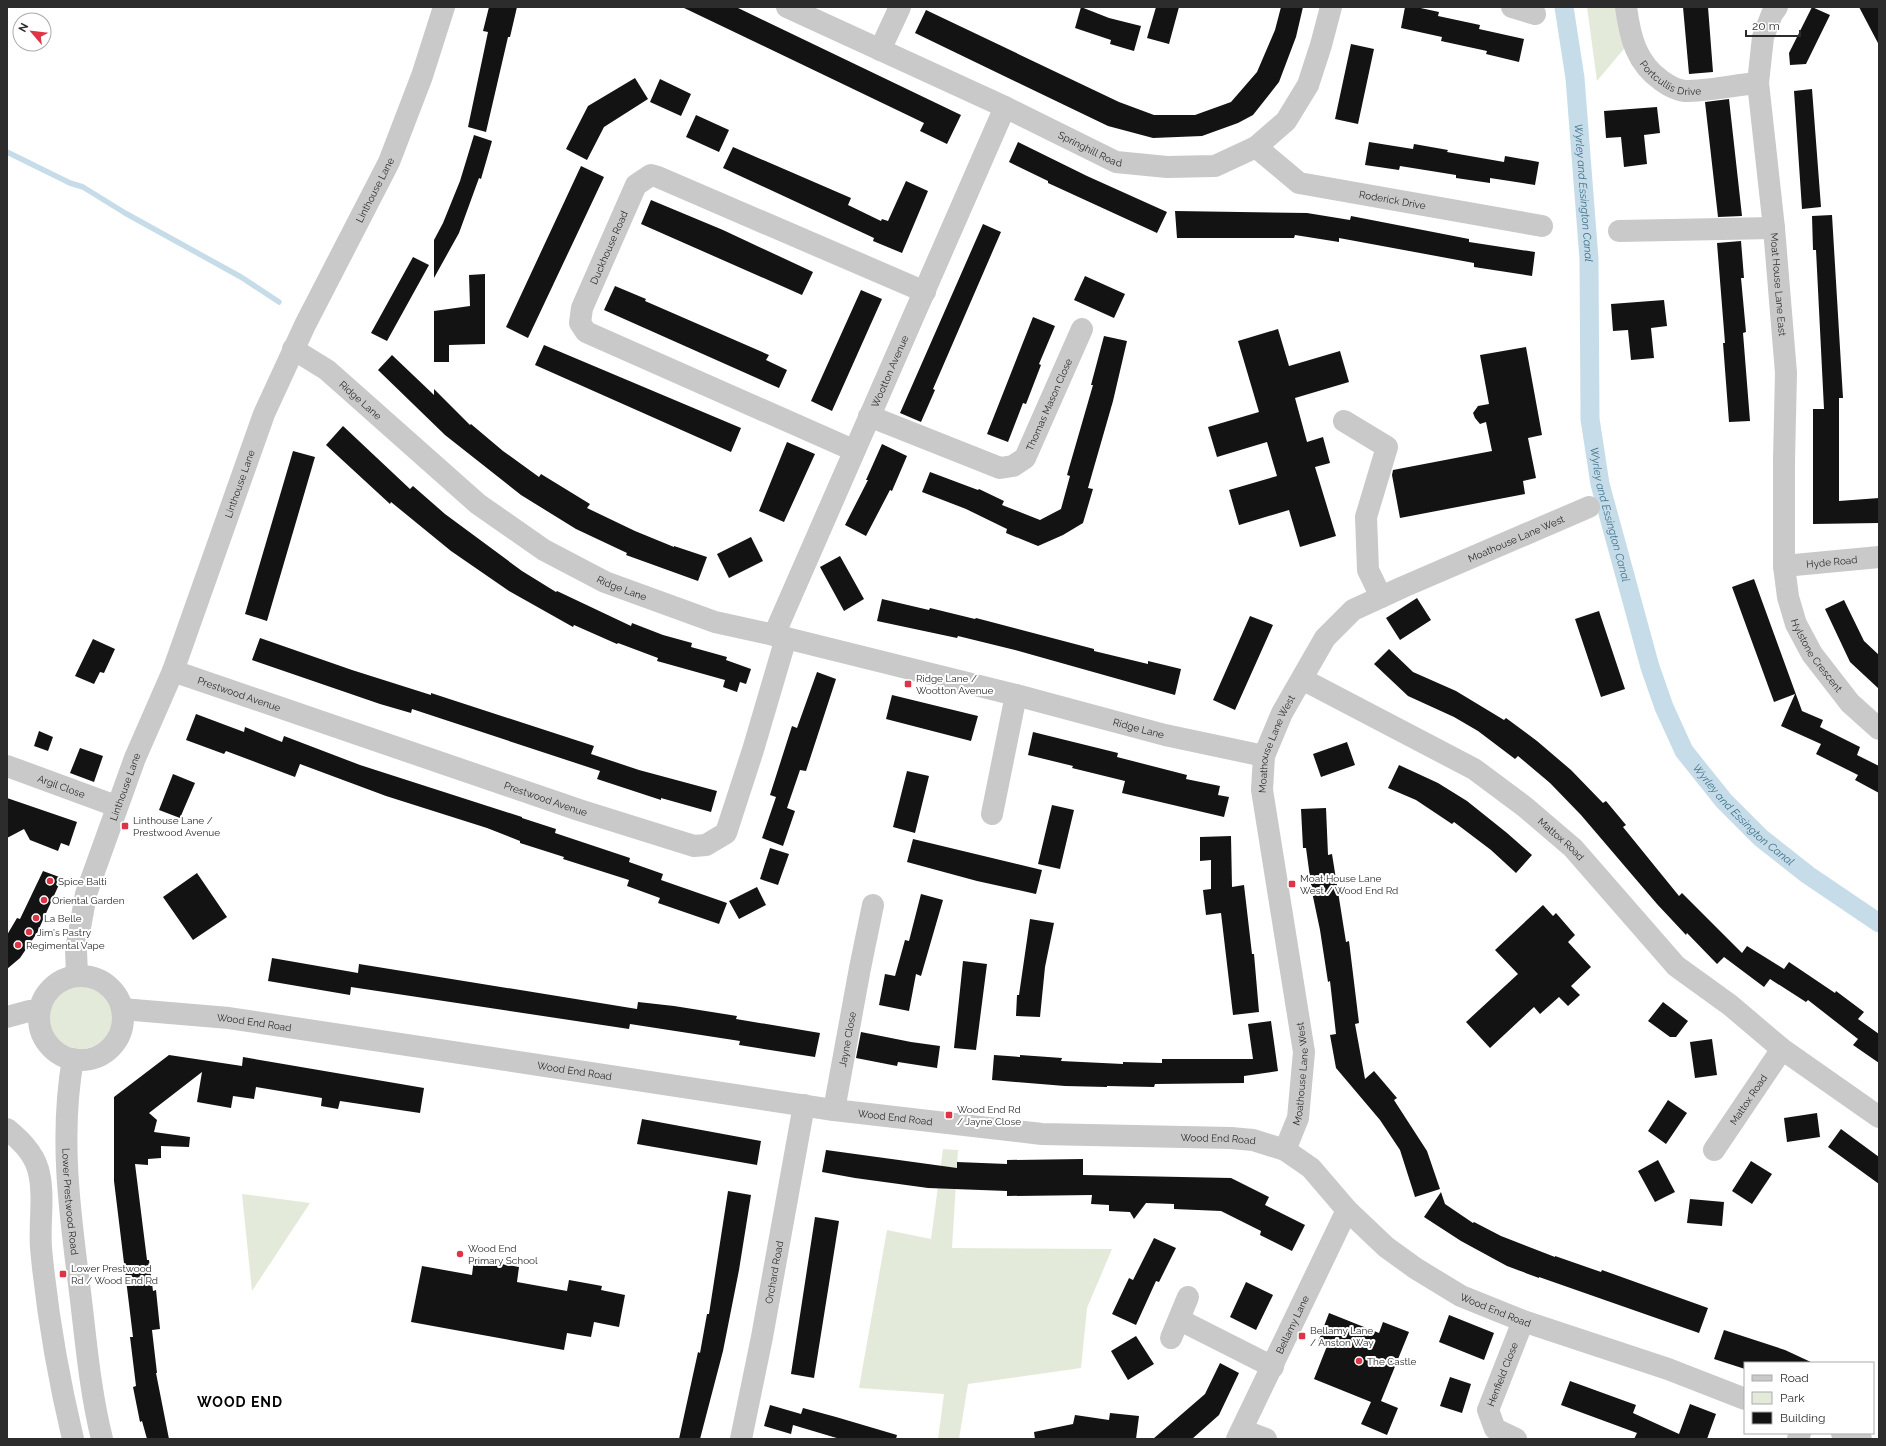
<svg xmlns="http://www.w3.org/2000/svg" width="1886" height="1446" font-family="Raleway,sans-serif">
<style>
.green{fill:#e3eada}
.lines{fill:none;stroke-linecap:round;stroke-linejoin:round}
.stream{stroke:#c6dde9;stroke-width:5.5}
.canal{stroke:#c6dde9;stroke-width:19}
.building{fill:#131313}
.minor{stroke:#c9c9c9;stroke-width:22}
.poi-dot{fill:#df3346;stroke:#fff;stroke-width:1.5}
.labels{text-anchor:middle;dominant-baseline:central;stroke-width:4;stroke-linejoin:round;paint-order:stroke}
.street-label{font-size:10px;fill:#2c2c2c;stroke:#fff}
.poi-label{font-size:10px;fill:#2c2c2c;stroke:#fff;text-anchor:start}
.water-label{font-size:11px;font-style:italic;fill:#3e708b;stroke:#fff}
.district-label{font-size:14px;font-weight:bold;letter-spacing:1px;fill:#000;stroke:#fff}
</style>
<rect width="100%" height="100%" fill="#fff"/>
<path class="green" d="M1587 7H1624L1628 44 1597 81Z
M49 1017a32 32 0 1 1 64 0a32 32 0 1 1-64 0Z
M943 1149 958 1150 952 1248 1112 1249 1087 1308 1081 1368 968 1384 959 1439H938L944 1394 859 1388 887 1230 931 1239Z
M242 1194 310 1203 252 1291Z"/>
<g class="lines">
<path class="stream" d="M7 152 70 183 83 187 125 213 241 277 279 302"/>
<path class="canal" id="s1" d="M1564 7 1575 78 1589 259 1590 419 1600 484 1650 667 1664 707 1684 751 1724 801 1761 838 1808 875 1879 923"/>
</g>
<path class="building" d="M489 7H517L510 37H508L486 132 468 127 488 32 483 31Z
M682 7H736L961 115 947 144 920 131 924 123Z
M1081 7 1109 18 1141 26 1134 51 1110 44 1111 40 1075 28Z
M1156 7H1179L1169 44 1147 38Z
M1281 7H1303L1296 37 1279 82 1253 115 1238 123 1202 136 1153 138 1108 126 915 33 926 10 1119 102 1154 115H1195L1231 102 1257 72 1275 30Z
M1405 7H1416L1439 12 1438 16 1480 25 1479 29 1524 39 1519 62 1486 54 1487 51 1441 41 1442 37 1401 28Z
M1683 7H1708L1713 72 1689 74Z
M1812 7 1830 15 1806 64 1790 65 1789 53Z
M1859 7H1879V45Z
M1351 44 1374 49 1358 124 1335 119Z
M635 78 648 99 604 127 587 160 566 149 588 106Z
M660 79 691 94 681 116 650 102Z
M1812 89 1821 207 1802 209 1794 91Z
M1729 99 1742 216 1718 217 1705 102Z
M1657 107 1660 133 1644 135 1647 164 1624 167 1621 137 1606 138 1604 111Z
M696 115 729 130 719 152 686 137Z
M474 135 492 141 481 179 479 178 459 233 434 278V240L443 223 460 181Z
M1018 142 1087 176 1167 212 1157 233 1048 183V181L1009 162Z
M1369 142 1413 149 1414 144 1448 150 1447 152 1504 162 1505 156 1539 162 1535 185 1490 178V183L1456 178V175L1400 166 1399 170 1365 165Z
M733 147 851 198 848 205 881 221 882 219 888 221 906 181 928 191 902 253 873 241 874 238 723 168Z
M581 166 604 177 528 338 506 327Z
M651 200 723 230 813 272 802 295 641 224Z
M1175 211 1307 213 1350 220 1351 216 1469 239V242L1535 252 1532 276 1474 267V263L1339 238V242L1295 235 1294 238H1177Z
M1832 215 1843 398H1839V501L1879 498V523L1813 524V409H1824L1816 250H1813L1812 216Z
M983 224 1001 232 933 389 935 390 921 422 900 413Z
M1741 241 1744 278H1741L1746 332 1743 333 1750 421 1729 422 1723 343H1725L1717 243Z
M413 257 429 265 387 341 371 333Z
M485 274V344L449 345V362H434V311L470 306 469 275Z
M1085 276 1125 294 1114 318 1074 300Z
M615 286 646 299 645 301 769 355 766 360 787 370 779 388 604 310Z
M861 290 882 299 832 411 811 401Z
M1664 300 1667 326 1651 328 1654 358 1631 360 1628 330 1613 331 1611 304Z
M1033 317 1055 326 1039 364 1041 365 1026 404 1023 403 1008 442 987 434Z
M1278 329 1289 366 1340 351 1349 382 1295 398 1307 442 1323 437 1330 463 1315 467 1336 536 1300 547 1289 510 1239 525 1229 490 1277 476 1267 442 1217 457 1208 427 1259 412 1238 341Z
M1104 336 1127 341 1113 401 1088 488 1093 489 1083 523 1063 535 1038 546 1006 533 1007 529 966 509 922 492 930 472 978 490 979 489 1004 501 1002 505 1040 520 1061 509 1070 476 1067 475 1093 385H1091Z
M544 345 741 428 731 452 535 365Z
M1526 347 1542 435 1528 438 1536 478 1523 481 1525 494 1400 518 1392 475 1393 470 1492 451 1486 422 1480 424 1475 418 1473 413 1478 406 1489 404 1480 355Z
M392 355 434 395V389L470 425 471 424 503 451 539 477 541 474 590 504 587 508 635 531 674 547V546L707 557 698 581 626 555 627 553 576 529 521 495 445 435 378 370Z
M343 426 410 489 413 486 445 514 522 571 556 592 557 591 631 626 632 623 663 635 692 643 691 647 727 657 726 660 751 669 746 684 740 682 737 692 723 687 725 680 657 661 658 658 618 643 617 644 574 625 573 627 509 591 451 551 391 502 390 504 326 445Z
M787 442 815 454 784 522 759 511Z
M882 444 907 456 892 491 890 490 866 536 845 525 868 480H866Z
M293 451 315 457 267 621 245 614Z
M751 537 763 561 729 578 717 554Z
M840 556 864 599 844 611 820 567Z
M1754 579 1802 711 1823 720 1820 727 1860 747 1857 755 1879 766V793L1855 780 1858 775 1816 754 1821 744 1781 726 1795 694 1774 702 1732 587Z
M1417 598 1431 620 1400 640 1386 618Z
M882 599 929 610 930 608 975 619 976 618 1094 649V651L1148 664V661L1181 669 1175 695 1015 650 958 636 957 638 877 621Z
M1844 600 1864 641 1879 655V689L1850 662 1825 609Z
M1599 611 1625 689 1601 697 1575 619Z
M1250 616 1273 625 1235 710 1213 700Z
M260 638 352 670 431 695V693L594 746 591 754 639 770 717 791 711 812 661 798V800L597 779 600 771 412 709 411 713 380 704 252 660Z
M93 639 115 649 104 673 100 672 94 684 75 676Z
M1389 649 1413 672 1456 691 1504 720 1506 718 1537 741 1571 770 1603 803 1606 801 1626 825 1623 827 1679 896 1682 893 1742 953 1747 946 1784 969 1789 962 1835 993 1836 991 1864 1012 1858 1019 1879 1034V1063L1853 1045 1858 1039 1808 1000 1806 1002 1770 979 1764 987 1724 957 1717 964 1687 933 1686 935 1657 904 1581 815 1550 783 1518 756 1515 759 1478 731 1454 717 1408 696 1374 664Z
M817 672 836 679 806 771 800 770 787 808 795 811 783 846 762 838 776 797 770 795 792 726 797 728Z
M892 695 978 716 971 741 886 719Z
M196 714 244 732 245 727 282 742 284 736 360 765 522 817V818L556 829 555 833 630 858 629 862 663 874 661 880 727 903 719 924 658 903 660 898 627 886 629 880 563 859 564 857 520 843V841L487 828 386 796 300 764 295 777 226 751 224 754 186 740Z
M39 731 53 737 48 751 34 746Z
M1033 732 1118 753 1117 757 1187 775 1186 779 1220 786 1218 795 1229 797 1224 817 1122 793 1125 781 1072 768 1073 766 1028 755Z
M1347 742 1355 765 1321 777 1313 754Z
M80 748 103 756 94 782 70 773Z
M1399 765 1438 783 1467 801 1507 833 1532 855 1516 873 1491 850 1454 822 1452 824 1416 800 1388 788Z
M907 771 929 776 915 833 893 827Z
M173 774 195 783 180 818 159 810Z
M7 798 77 822 69 846 61 843 58 851 30 840 24 829 7 838Z
M1052 805 1074 810 1060 869 1038 864Z
M1326 808 1328 855 1332 854 1346 942 1349 941 1359 1023 1355 1024 1365 1079 1374 1071 1397 1098 1394 1100 1427 1151 1440 1189 1415 1197 1400 1150 1380 1120 1336 1068 1330 1035 1336 1034 1330 981 1328 982 1320 930 1312 892 1306 848H1303L1301 809Z
M1231 836 1232 887 1244 885 1252 954H1254L1259 1012 1233 1015 1221 913 1206 915 1203 890 1211 889V860L1200 861V837Z
M913 839 1042 870 1036 894 977 881 907 862Z
M770 848 789 854 778 885 760 879Z
M43 871 62 878 37 933 20 958 7 969V935L17 918 20 919Z
M197 873 227 917 193 940 163 897Z
M757 887 766 905 739 919 729 901Z
M921 894 943 900 921 976 916 974 909 1011 879 1005 885 974 895 976 905 940 909 941Z
M1543 905 1553 916 1556 913 1575 935 1568 942 1591 967 1571 986 1580 995 1568 1006 1559 997 1540 1014 1534 1007 1490 1048 1466 1022 1518 974 1495 950Z
M1030 919 1054 923 1045 967 1040 1017 1016 1016 1017 995H1019Z
M272 958 358 973 359 964 637 1009 638 1002 674 1006 737 1016 736 1019 820 1033 815 1057 739 1045 740 1041 630 1024 629 1029 351 987 350 995 268 981Z
M963 961 987 964 976 1050 954 1048Z
M1663 1002 1688 1021 1676 1037H1670L1648 1021Z
M1271 1021 1278 1071 1244 1076V1083L1155 1084 1154 1087 1107 1086V1087L1065 1086 992 1080 994 1055 1020 1057V1055L1062 1058 1061 1061 1123 1064V1062L1162 1063V1059H1253L1248 1024Z
M861 1032 911 1042 940 1046 937 1068 898 1062 897 1066 856 1058Z
M1712 1039 1717 1075 1695 1078 1690 1042Z
M169 1055 242 1066 243 1057 424 1088 420 1113 340 1101 338 1109 321 1106 322 1098 256 1087 254 1099 233 1096 231 1108 197 1102 202 1072 149 1113 157 1120 154 1132 190 1137 189 1147 161 1146V1158L148 1159V1165L135 1164 147 1260H149L153 1291 156 1290 160 1329 152 1330 157 1373H156L169 1439H147L142 1421 140 1422 133 1387 136 1386 130 1337H133L114 1181V1097Z
M1668 1100 1687 1113 1666 1144 1648 1131Z
M1817 1113 1820 1137 1787 1142 1784 1118Z
M642 1119 761 1141 757 1165 637 1144Z
M1841 1129 1879 1157V1184L1828 1147Z
M826 1150 957 1168V1162L1007 1164V1160L1083 1159V1175L1231 1178 1269 1197 1265 1205 1305 1225 1292 1251 1260 1235 1261 1231 1221 1211 1174 1209V1204L1146 1203 1134 1219 1130 1212 1109 1211V1205L1091 1204 1092 1195 1007 1196V1191L928 1188 855 1178 822 1172Z
M1658 1160 1675 1192 1655 1202 1638 1171Z
M1751 1161 1772 1174 1752 1204 1732 1191Z
M728 1191 751 1195 739 1270 723 1351 700 1439H679L698 1352 700 1353 707 1314H709Z
M1441 1192 1445 1204 1473 1223 1474 1222 1501 1236 1555 1257V1256L1601 1272 1602 1270 1708 1308 1699 1333 1539 1277V1278L1507 1266 1461 1241 1424 1217Z
M1690 1199 1724 1202 1722 1226 1687 1223Z
M815 1217 839 1221 814 1378 791 1374Z
M1154 1238 1176 1248 1159 1282 1156 1281 1136 1325 1112 1314 1129 1278 1133 1280Z
M474 1259 519 1267 517 1282 567 1291 569 1280 602 1286 601 1290 625 1295 619 1327 594 1322 591 1337 567 1333 564 1350 411 1322 422 1266 472 1275Z
M1246 1282 1273 1295 1256 1330 1230 1317Z
M1329 1313 1379 1333 1383 1322 1409 1332 1381 1401 1398 1408 1387 1435 1361 1424 1371 1402 1314 1379 1327 1346 1318 1342Z
M1449 1315 1494 1333 1484 1360 1439 1342Z
M1724 1330 1785 1350 1813 1363H1745V1369L1714 1359Z
M1136 1336 1154 1364 1128 1380 1111 1351Z
M1220 1363 1239 1373 1219 1415 1192 1439H1153L1205 1394Z
M1450 1377 1471 1384 1462 1413 1440 1406Z
M1570 1381 1636 1405 1633 1413 1679 1434 1690 1404 1716 1414 1707 1439H1634L1637 1433 1561 1405Z
M770 1405 801 1414 803 1408 836 1417 897 1435 896 1439H840L793 1425 791 1434 764 1426Z
M1110 1413 1139 1416 1136 1439H1035L1034 1432 1073 1424 1075 1415 1109 1420Z"/>
<g class="lines">
<g class="minor">
<path id="s2" d="M787 7 1005 107 1116 162 1167 167 1215 166 1256 147 1286 121 1308 85 1321 45 1331 7"/>
<path d="M1512 7 1535 14"/>
<path id="s3" d="M1626 7C1630 37 1636 63 1662 81 1669 86 1676 90 1685 91 1707 91 1735 85 1758 83"/>
<path id="s4" d="M1777 7 1772 14 1763 37 1758 83 1774 228 1786 373 1784 460V566L1788 597 1796 624 1812 654 1850 703 1879 729"/>
<path d="M880 50 900 7"/>
<path id="s5" d="M1256 147 1299 183 1542 226"/>
<path d="M1619 231 1774 228"/>
<path id="s6" d="M293 349 327 370 478 504 544 550 605 582 715 622 774 635 1016 695 1165 735 1264 756"/>
<path id="s7" d="M869 416 1000 468 1013 466 1025 458 1082 329"/>
<path d="M1344 421 1387 447 1366 517 1368 570 1381 597"/>
<path id="s8" d="M853 450 586 332 580 323 582 308 636 185 651 175 658 177 925 292"/>
<path id="s9" d="M1784 566 1879 557"/>
<path id="s10" d="M774 635 1005 107"/>
<path id="s11" d="M173 671 579 810 694 846 706 845 726 833 753 750 786 638"/>
<path id="s12" d="M1302 679 1474 769 1525 807 1573 848 1676 966 1730 1005 1782 1049 1879 1117"/>
<path id="s13" d="M7 766 116 806"/>
<path d="M992 814 1016 695"/>
<path id="s14" d="M77 975 76 950 86 894 135 758 173 671 264 414 305 325 389 162 422 76 444 7"/>
<circle cx="81" cy="1018" r="42"/>
<path id="s15" d="M122 1009 229 1018 834 1110 1042 1134 1231 1138 1253 1140 1285 1150 1311 1168 1347 1210 1386 1247 1415 1268 1461 1296 1523 1321 1668 1369 1745 1399"/>
<path d="M7 1017 29 1011 38 1012"/>
<path id="s16" d="M73 1059C59 1137 70 1214 80 1292 86 1341 90 1391 102 1439"/>
<path id="s17" d="M834 1110 860 968 873 905"/>
<path d="M7 1129C20 1140 33 1152 38 1169 45 1194 39 1222 41 1248 47 1312 58 1376 73 1439"/>
<path id="s18" d="M1285 1150 1298 1118 1304 1052 1262 790 1264 756 1282 713 1325 638 1353 610 1403 587 1589 507"/>
<path id="s19" d="M1714 1150 1782 1049"/>
<path d="M1180 1320 1273 1367"/>
<path d="M1171 1338 1188 1297"/>
<path d="M1242 1430 1266 1439"/>
<path d="M1842 1433 1861 1439"/>
<path id="s20" d="M741 1439 762 1337 804 1105"/>
<path id="s21" d="M1237 1439 1347 1210"/>
<path id="s22" d="M1516 1439 1495 1429 1488 1410 1523 1321"/>
<path d="M1798 1439 1800 1433"/>
</g>
</g>
<g class="poi-dot">
<rect x="904" y="680" width="8" height="8" rx="2"/>
<rect x="121" y="822" width="8" height="8" rx="2"/>
<circle cx="50" cy="881" r="4"/>
<rect x="1288" y="880" width="8" height="8" rx="2"/>
<circle cx="44" cy="900" r="4"/>
<circle cx="36" cy="918" r="4"/>
<circle cx="29" cy="932" r="4"/>
<circle cx="18" cy="945" r="4"/>
<rect x="945" y="1111" width="8" height="8" rx="2"/>
<circle cx="460" cy="1254" r="4"/>
<rect x="59" y="1270" width="8" height="8" rx="2"/>
<rect x="1298" y="1332" width="8" height="8" rx="2"/>
<circle cx="1359" cy="1361" r="4"/>
</g>
<g class="labels">
<g class="street-label">
<text stroke="none"><textPath href="#s3" startOffset="92">Portcullis Drive</textPath></text>
<text stroke="none"><textPath href="#s2" startOffset="335">Springhill Road</textPath></text>
<text stroke="none"><textPath href="#s14" startOffset="844">Linthouse Lane</textPath></text>
<text stroke="none"><textPath href="#s5" startOffset="151">Roderick Drive</textPath></text>
<text stroke="none"><textPath href="#s8" startOffset="384">Duckhouse Road</textPath></text>
<text stroke="none"><textPath href="#s4" startOffset="282">Moat House Lane East</textPath></text>
<text stroke="none"><textPath href="#s10" startOffset="288">Wootton Avenue</textPath></text>
<text stroke="none"><textPath href="#s6" startOffset="85">Ridge Lane</textPath></text>
<text stroke="none"><textPath href="#s7" startOffset="227">Thomas Mason Close</textPath></text>
<text stroke="none"><textPath href="#s14" startOffset="520">Linthouse Lane</textPath></text>
<text stroke="none"><textPath href="#s18" startOffset="751">Moathouse Lane West</textPath></text>
<text stroke="none"><textPath href="#s9" startOffset="48">Hyde Road</textPath></text>
<text stroke="none"><textPath href="#s6" startOffset="409">Ridge Lane</textPath></text>
<text stroke="none"><textPath href="#s4" startOffset="661">Hylstone Crescent</textPath></text>
<text stroke="none"><textPath href="#s11" startOffset="70">Prestwood Avenue</textPath></text>
<text stroke="none"><textPath href="#s6" startOffset="945">Ridge Lane</textPath></text>
<text stroke="none"><textPath href="#s18" startOffset="415">Moathouse Lane West</textPath></text>
<text stroke="none"><textPath href="#s13" startOffset="58">Argil Close</textPath></text>
<text stroke="none"><textPath href="#s14" startOffset="196">Linthouse Lane</textPath></text>
<text stroke="none"><textPath href="#s11" startOffset="394">Prestwood Avenue</textPath></text>
<text stroke="none"><textPath href="#s12" startOffset="306">Mattox Road</textPath></text>
<text stroke="none"><textPath href="#s15" startOffset="133">Wood End Road</textPath></text>
<text stroke="none"><textPath href="#s17" startOffset="72">Jayne Close</textPath></text>
<text stroke="none"><textPath href="#s15" startOffset="457">Wood End Road</textPath></text>
<text stroke="none"><textPath href="#s18" startOffset="79">Moathouse Lane West</textPath></text>
<text stroke="none"><textPath href="#s19" startOffset="61">Mattox Road</textPath></text>
<text stroke="none"><textPath href="#s15" startOffset="781">Wood End Road</textPath></text>
<text stroke="none"><textPath href="#s15" startOffset="1105">Wood End Road</textPath></text>
<text stroke="none"><textPath href="#s16" startOffset="143">Lower Prestwood Road</textPath></text>
<text stroke="none"><textPath href="#s20" startOffset="170">Orchard Road</textPath></text>
<text stroke="none"><textPath href="#s15" startOffset="1441">Wood End Road</textPath></text>
<text stroke="none"><textPath href="#s21" startOffset="127">Bellamy Lane</textPath></text>
<text stroke="none"><textPath href="#s22" startOffset="82">Henfield Close</textPath></text>
</g>
<g class="poi-label">
<text x="916" y="678">Ridge Lane /<tspan x="916" dy="12">Wootton Avenue</tspan></text>
<text x="133" y="820">Linthouse Lane /<tspan x="133" dy="12">Prestwood Avenue</tspan></text>
<text x="1300" y="878">Moat House Lane<tspan x="1300" dy="12">West / Wood End Rd</tspan></text>
<text x="58" y="881">Spice Balti</text>
<text x="52" y="900">Oriental Garden</text>
<text x="44" y="918">La Belle</text>
<text x="37" y="932">Jim's Pastry</text>
<text x="26" y="945">Regimental Vape</text>
<text x="957" y="1109">Wood End Rd<tspan x="957" dy="12">/ Jayne Close</tspan></text>
<text x="468" y="1248">Wood End<tspan x="468" dy="12">Primary School</tspan></text>
<text x="71" y="1268">Lower Prestwood<tspan x="71" dy="12">Rd / Wood End Rd</tspan></text>
<text x="1310" y="1330">Bellamy Lane<tspan x="1310" dy="12">/ Anston Way</tspan></text>
<text x="1367" y="1361">The Castle</text>
</g>
<g class="water-label">
<text stroke="none"><textPath href="#s1" startOffset="187">Wyrley and Essington Canal</textPath></text>
<text stroke="none"><textPath href="#s1" startOffset="511">Wyrley and Essington Canal</textPath></text>
<text stroke="none"><textPath href="#s1" startOffset="847">Wyrley and Essington Canal</textPath></text>
</g>
<g class="district-label">
<text x="240" y="1402">WOOD END</text>
</g>
</g>
<rect width="1886" height="1446" fill="none" stroke="#2c2c2c" stroke-width="16"/>
<rect x="1744" y="1362" width="130" height="72" fill="#ffffff" stroke="#ababab"/>
<rect x="1752" y="1375" width="20" height="6" fill="#c9c9c9" stroke="#ababab"/>
<text x="1780" y="1382" font-size="12" fill="#2c2c2c">Road</text>
<rect x="1752" y="1392" width="20" height="12" fill="#e3eada" stroke="#ababab"/>
<text x="1780" y="1402" font-size="12" fill="#2c2c2c">Park</text>
<rect x="1752" y="1412" width="20" height="12" fill="#131313" stroke="#ababab"/>
<text x="1780" y="1422" font-size="12" fill="#2c2c2c">Building</text>
<g transform="translate(32 32) rotate(298)"><circle r="19" fill="#ffffff" stroke="#ababab"/>
<path d="M0-3L7 15L0 10L-7 15Z" fill="#df3346"/>
<text y="-6" font-size="11" font-weight="bold" text-anchor="middle" fill="#2c2c2c">N</text>
</g>
<path d="M1746 30v6h54v-6" fill="none" stroke="#2c2c2c" stroke-width="2"/>
<text x="1752" y="30" font-size="12" fill="#2c2c2c" stroke="#ffffff" stroke-width="3" paint-order="stroke">20 m</text>
</svg>
